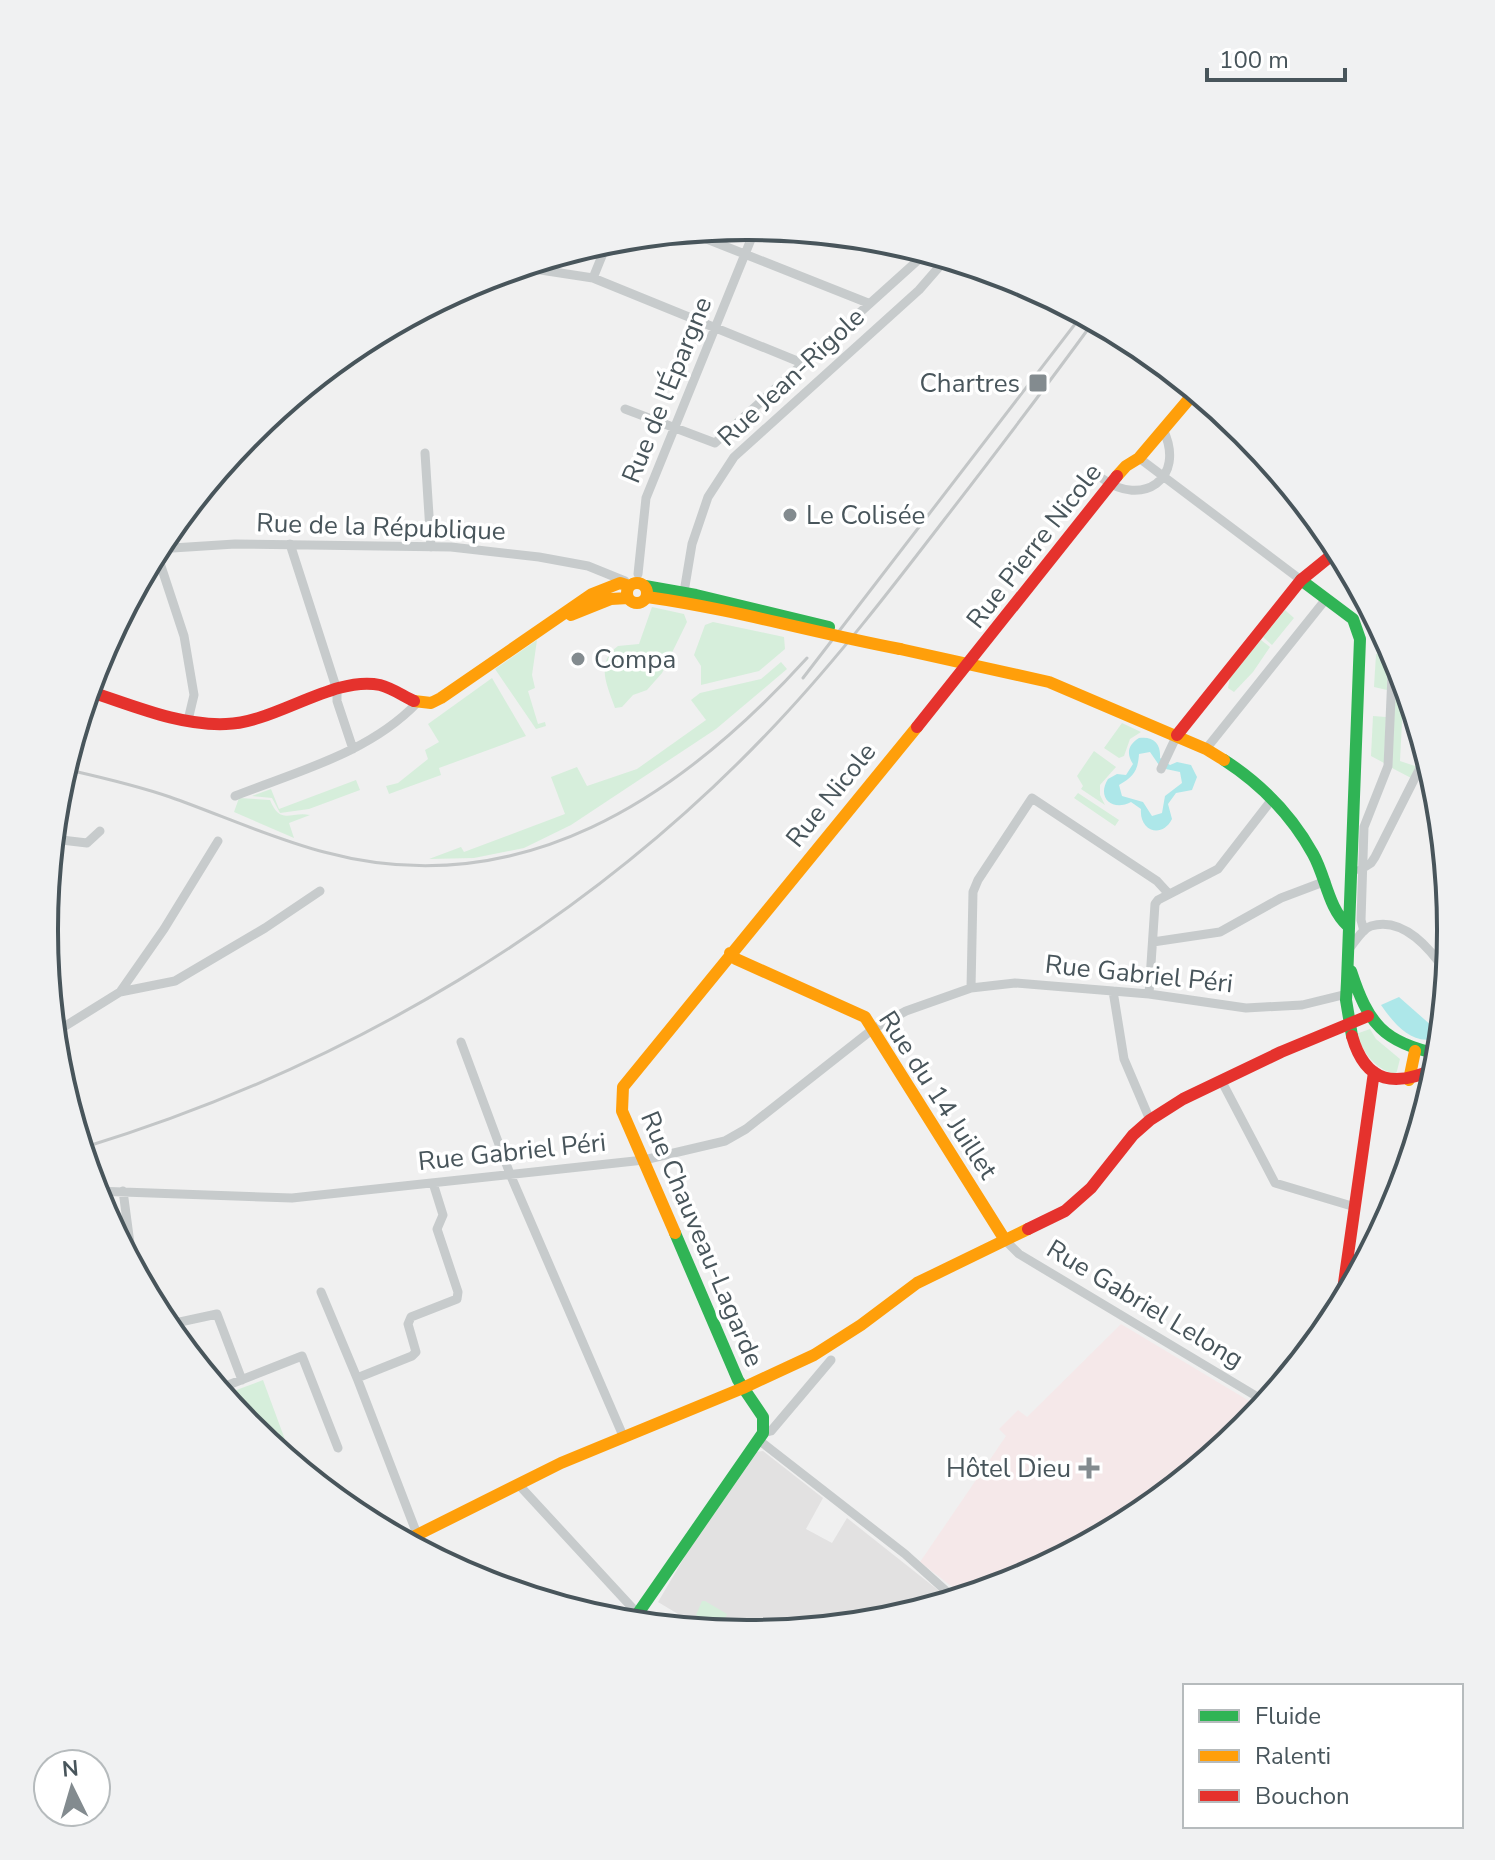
<svg xmlns="http://www.w3.org/2000/svg" width="1495" height="1860" font-family="'Nunito Sans',sans-serif">
<style>
.education{fill:#e2e1e1}
.medical{fill:#f5e8e9}
.green{fill:#d6eedb}
.water{fill:#ade7e9;fill-rule:evenodd}
.lines{fill:none;stroke-linecap:round;stroke-linejoin:round}
.street{stroke:#c7cbcc;stroke-width:9}
.fast{stroke:#30b455;stroke-width:12}
.slow{stroke:#ff9f0a;stroke-width:12}
.jam{stroke:#e5322d;stroke-width:12}
.rail{stroke:#c3c6c7;stroke-width:3}
.slow-bridge{stroke:#ff9f0a;stroke-width:12}
.poi-dot{fill:#838b8f;stroke:#fff;stroke-width:3}
.labels{text-anchor:middle;dominant-baseline:central;stroke-width:7;stroke-linejoin:round;paint-order:stroke}
.street-label{font-size:26px;fill:#48555b;stroke:#fff}
.poi-label{font-size:26px;fill:#48555b;stroke:#fff;text-anchor:end}
.rim{fill:none;stroke:#48555b;stroke-width:4}
</style>
<rect width="100%" height="100%" fill="#f0f0f0"/>
<path class="education" d="M763 1451 823 1498 806 1529 832 1543 847 1518 943 1594 945 1602 884 1620 747 1633 703 1629 658 1602 701 1529 712 1517 749 1461 756 1452Z"/>
<path class="medical" d="M1121 1324 1261 1408 1245 1428 1138 1515 1016 1580 964 1596 920 1562 1006 1436 999 1429 1018 1410 1027 1417Z"/>
<path class="green" d="M652 607 684 614 687 622 662 673 647 690 633 695 622 707 615 708C607 685 595 663 618 646L639 644Z
M1285 610 1294 618 1272 645 1263 637Z
M713 622 784 637 785 649 759 671 701 685V666L694 655 705 625Z
M537 640 532 675 535 688 528 691 538 724 545 722 546 726 536 729 495 669Z
M1261 640 1270 647 1253 672 1234 692 1228 688 1230 677Z
M1376 654 1389 656 1387 690 1374 687Z
M1396 659 1404 681 1400 761 1418 767 1413 779 1392 768Z
M781 662 787 669 716 729 571 825 524 848 474 858 429 859 461 847 464 852 565 814 551 777 577 767 587 786 637 769 706 720 691 700 700 693 761 679Z
M492 678 526 736 439 768 441 775 389 794 386 786 398 783 428 759 425 750 439 742 428 724Z
M1373 716 1386 717 1384 763 1371 756Z
M1122 723 1141 732 1130 739 1124 756 1119 758 1104 748Z
M1094 751 1116 767 1100 785V795L1105 805 1081 789 1083 786 1077 776Z
M356 780 360 790 309 809 280 813 272 798 252 796 271 789 279 809Z
M1078 793 1119 820 1115 826 1074 798Z
M239 798 270 800C281 826 290 811 310 815L289 823 294 838 234 812Z
M1370 1029 1376 1039 1400 1059 1396 1075C1373 1067 1366 1056 1356 1034Z
M263 1380 294 1464 250 1427 223 1395Z
M702 1601H705L727 1614 722 1627H718L696 1615Z"/>
<path class="water" d="M1139 738C1154 736 1161 744 1160 758L1170 765 1177 762 1191 765 1197 777 1192 790 1176 793 1168 804 1172 819C1162 839 1139 831 1141 809L1131 802C1113 812 1096 798 1108 779L1117 774 1126 775 1133 764C1126 753 1128 745 1139 738ZM1150 752 1161 768 1180 772 1182 783 1165 796 1162 813 1152 816 1143 802 1122 796 1119 785C1133 777 1138 771 1139 754Z
M1399 997 1441 1034 1439 1037C1414 1048 1394 1024 1381 1005Z"/>
<g class="lines">
<path class="street" d="M689 232 868 303
M521 267 593 278 802 363
M593 278 608 241
M625 409 715 443 926 253
M425 453 431 547
M1139 458 1301 580
M1103 479C1141 507 1187 480 1163 429
M290 544 337 690V701L353 749
M157 549 235 544 451 547 539 557 588 566 625 581
M156 551 184 636 194 695 188 720
M638 574 646 498 756 227
M684 592 692 544 708 497 734 457 919 290 946 259
M1206 749 1326 599
M1161 769 1177 735
M1422 769 1433 778
M235 796C298 771 369 753 417 703
M53 839 87 843 100 831
M1360 870 1371 863 1375 857 1426 756
M1364 931 1361 920 1364 827 1388 766 1393 652
M1153 942 1220 932 1281 898 1326 881
M1349 949C1355 942 1362 929 1371 926 1404 916 1431 950 1447 973
M971 988 973 892 978 880 1032 798 1157 881 1168 893
M1113 991 1124 1059 1150 1120
M120 992 175 981 265 928 320 891
M1149 994 1155 904 1158 900 1218 869 1273 798
M54 1033 120 992 164 929 218 841
M461 1042 510 1174 624 1438
M1221 1080 1275 1183 1355 1207
M95 1191 292 1198 644 1160 725 1141 746 1129 873 1029 906 1011 971 988 1015 983 1149 994 1246 1008 1302 1005 1347 994
M123 1191 133 1266
M1005 1240 1019 1254 1266 1402
M321 1292 357 1378
M166 1325 217 1314 242 1380
M218 1389 302 1356 338 1448
M763 1433 771 1431 831 1360
M760 1441 905 1554 955 1599
M518 1484 638 1614
M417 1534 357 1378 412 1356 416 1352 408 1324 411 1317 457 1299 458 1292 437 1229 443 1215 433 1183"/>
<path class="fast" d="M1301 580 1353 619 1360 639 1347 981 1346 1000 1352 1036
M645 586 696 595 829 627
M1224 760C1261 784 1292 816 1313 854 1326 877 1328 908 1348 926
M1351 971C1368 1023 1383 1043 1439 1054
M632 1622 763 1433V1417L738 1380 675 1233"/>
<path class="slow" d="M1117 476 1126 466 1139 458 1195 392
M627 593a10 10 0 1 1 20 0a10 10 0 1 1-20 0Z
M571 615 611 599 628 598
M900 649 1049 682 1206 749 1224 760
M414 701 431 703 441 698 592 594 620 583 629 586
M730 953 736 959 865 1017 1005 1240
M1409 1080 1415 1051
M675 1233 622 1111 623 1087 917 727
M405 1541 561 1463 743 1388 814 1355 861 1325 917 1283 1028 1229"/>
<path class="jam" d="M88 691C132 705 179 726 226 724 275 723 334 675 380 685 392 688 403 696 414 701
M917 727 1117 476
M1177 735 1301 580 1338 550
M1352 1036C1366 1085 1396 1087 1437 1068
M1028 1229 1065 1211 1091 1188 1133 1135 1150 1120 1183 1099 1281 1052 1368 1016
M1341 1304 1374 1072"/>
<path class="rail" d="M803 678 1082 315
M65 769C100 777 136 785 170 797 221 815 271 838 324 852 520 905 680 798 807 658
M82 1148C345 1068 590 923 778 722 838 658 891 589 944 520 995 454 1045 388 1094 321"/>
<path class="slow-bridge" d="M647 597C733 609 815 633 900 649"/>
</g>
<g class="poi-dot">
<rect x="1028" y="373" width="20" height="20" rx="4"/>
<circle cx="790" cy="515" r="8"/>
<circle cx="578" cy="659" r="8"/>
<path d="M1085 1456h8v8h8v8h-8v8h-8v-8h-8v-8h8z"/>
</g>
<g class="labels">
<g class="street-label">
<text transform="translate(791 377) rotate(-43)">Rue Jean-Rigole</text>
<text transform="translate(667 390) rotate(-68)">Rue de l'Épargne</text>
<text transform="translate(381 527) rotate(2)">Rue de la République</text>
<text transform="translate(1034 546) rotate(-52)">Rue Pierre Nicole</text>
<text transform="translate(831 795) rotate(-51)">Rue Nicole</text>
<text transform="translate(1139 974) rotate(6)">Rue Gabriel Péri</text>
<text transform="translate(938 1095) rotate(57)">Rue du 14 Juillet</text>
<text transform="translate(512 1152) rotate(-6)">Rue Gabriel Péri</text>
<text transform="translate(702 1239) rotate(67)">Rue Chauveau-Lagarde</text>
<text transform="translate(1145 1304) rotate(31)">Rue Gabriel Lelong</text>
</g>
<g class="poi-label">
<text x="1020" y="383">Chartres</text>
<text x="806" y="515" text-anchor="start">Le Colisée</text>
<text x="594" y="659" text-anchor="start">Compa</text>
<text x="1071" y="1468">Hôtel Dieu</text>
</g>
</g>
<path d="M0 0H1495V1860H0ZM747 240H748A689 689 0 0 1 1437 929V931A689 689 0 0 1 748 1620H747A689 689 0 0 1 58 931V929A689 689 0 0 1 747 240Z" fill="#f0f1f2" fill-rule="evenodd"/>
<path class="rim" d="M747 240H748A689 689 0 0 1 1437 929V931A689 689 0 0 1 748 1620H747A689 689 0 0 1 58 931V929A689 689 0 0 1 747 240Z"/>
<rect x="1183" y="1684" width="280" height="144" fill="#ffffff" stroke="#b6bbbd" stroke-width="2"/>
<rect x="1199" y="1710" width="40" height="12" fill="#30b455" stroke="#b6bbbd" stroke-width="2"/>
<text x="1255" y="1724" font-size="24" fill="#48555b">Fluide</text>
<rect x="1199" y="1750" width="40" height="12" fill="#ff9f0a" stroke="#b6bbbd" stroke-width="2"/>
<text x="1255" y="1764" font-size="24" fill="#48555b">Ralenti</text>
<rect x="1199" y="1790" width="40" height="12" fill="#e5322d" stroke="#b6bbbd" stroke-width="2"/>
<text x="1255" y="1804" font-size="24" fill="#48555b">Bouchon</text>
<g transform="translate(72 1788) rotate(355)"><circle r="38" fill="#ffffff" stroke="#b6bbbd" stroke-width="2"/>
<path d="M0-6L14 30L0 20L-14 30Z" fill="#838b8f"/>
<text y="-12" font-size="22" font-weight="bold" text-anchor="middle" fill="#48555b">N</text>
</g>
<path d="M1207 68v12h138v-12" fill="none" stroke="#48555b" stroke-width="4"/>
<text x="1219" y="68" font-size="24" fill="#48555b" stroke="#ffffff" stroke-width="6" paint-order="stroke">100 m</text>
</svg>
